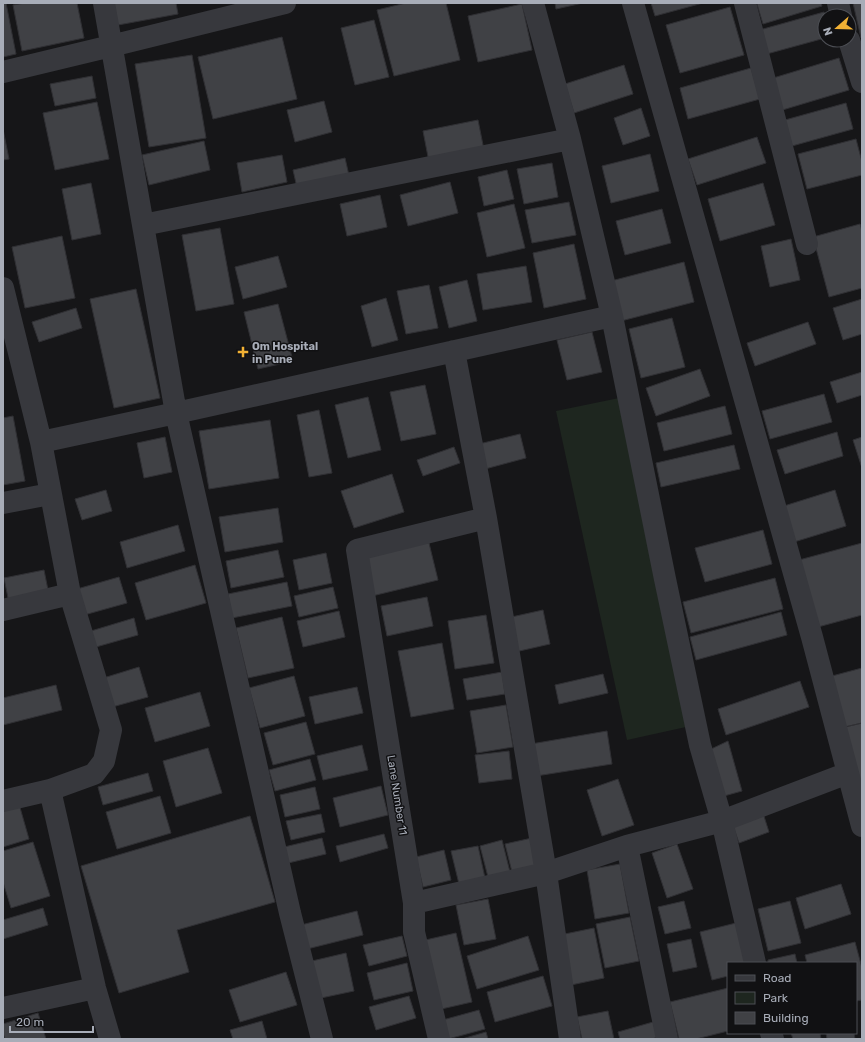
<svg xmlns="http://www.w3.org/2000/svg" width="865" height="1042" font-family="Rubik,sans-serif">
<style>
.green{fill:#1e261f}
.building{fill:#404145;stroke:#303034}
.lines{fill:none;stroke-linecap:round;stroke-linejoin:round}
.minor{stroke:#37383d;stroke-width:22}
.poi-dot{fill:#f2b134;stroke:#111113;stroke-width:1.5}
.labels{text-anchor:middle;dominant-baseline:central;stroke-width:3;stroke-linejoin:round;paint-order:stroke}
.poi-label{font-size:11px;font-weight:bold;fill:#a8adb8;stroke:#111113;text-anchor:start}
.street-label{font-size:11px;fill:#a8adb8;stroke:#111113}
</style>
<rect width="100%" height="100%" fill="#161618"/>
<path class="green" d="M624 397 695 725 627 740 556 411Z"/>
<path class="building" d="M3 3H6L16 54 3 57Z
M25 3H77L84 38 22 51 13 5Z
M113 3H176L178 14 118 25Z
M406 3H446L460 60 394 76 377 10Z
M555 3H583L556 9Z
M651 3H703L655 16Z
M759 3H821L822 6 763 24 757 4Z
M853 3H862V38H861Z
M522 4 532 50 478 62 468 16Z
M730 7 744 55 680 73 666 25Z
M824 12 826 16 825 38 763 55 756 31Z
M374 20 389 77 355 85 341 28Z
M282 37 297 99 213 119 198 57Z
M192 55 206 138 149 147 135 64Z
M839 58 849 90 779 111 770 79Z
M624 65 633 94 574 113 565 84Z
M751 68 760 99 688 119 680 88Z
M92 76 96 98 55 106 50 84Z
M324 101 332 132 295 142 287 110Z
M97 102 109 159 55 170 43 113Z
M846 103 853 129 792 146 785 120Z
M641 108 650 136 623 145 614 118Z
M478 120 484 150 429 162 423 131Z
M3 129 9 159 3 160Z
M757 137 766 163 697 185 688 159Z
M856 139 862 162V175L807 189 798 154Z
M204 141 210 170 149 185 142 155Z
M650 154 659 191 611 203 602 166Z
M282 155 287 182 242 192 237 163Z
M345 158 350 180 298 192 293 170Z
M552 163 558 197 524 204 517 169Z
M507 170 514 199 484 206 478 177Z
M450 182 458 213 408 226 400 195Z
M91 183 101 234 72 240 62 189Z
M763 183 775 225 720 241 708 199Z
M380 195 387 227 347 236 340 204Z
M569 202 576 235 532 243 525 210Z
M514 204 525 248 487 257 477 213Z
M662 209 671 243 625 255 616 221Z
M860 224 862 231V288L829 297 813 237Z
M220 228 234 304 196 311 182 235Z
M62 236 75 298 25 308 12 247Z
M791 239 800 280 770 287 761 246Z
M574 244 586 299 544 308 533 253Z
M278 256 287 287 243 299 235 267Z
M684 262 694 302 621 321 611 281Z
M526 266 532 302 483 310 477 274Z
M467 280 477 321 449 328 439 287Z
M429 285 438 328 406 334 397 291Z
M136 289 160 398 114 408 90 299Z
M386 298 398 340 372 347 361 306Z
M862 299V334L843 340 833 308Z
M278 304 293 361 258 369 244 312Z
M76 308 82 328 39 342 32 322Z
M672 318 685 367 641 378 629 329Z
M808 322 816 344 755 366 747 343Z
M592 332 602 372 567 380 557 340Z
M700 369 710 396 656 416 646 388Z
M862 372V395L837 403 830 382Z
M425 385 436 434 401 441 390 392Z
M824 394 832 422 770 439 762 411Z
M368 397 381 450 348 458 335 405Z
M725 406 732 434 664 451 657 423Z
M319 410 332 473 309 477 297 415Z
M13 416 25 481 3 485V418Z
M270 420 279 478 209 489 199 431Z
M837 432 843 456 785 474 777 450Z
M520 434 526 458 485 469 479 444Z
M165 437 172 472 144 478 137 443Z
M862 437V468L853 440Z
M734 445 740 469 661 487 656 463Z
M454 447 460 463 423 476 417 460Z
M392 474 404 512 354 528 341 491Z
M106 490 112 511 82 520 75 499Z
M835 490 846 526 794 542 784 506Z
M278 508 283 542 225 552 219 517Z
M178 525 185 551 127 568 120 542Z
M763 530 772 564 705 582 695 548Z
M428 539 438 580 372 596 362 555Z
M862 543V615L818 627 799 560Z
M278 550 284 577 231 588 226 561Z
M326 553 332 583 299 590 293 560Z
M195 565 206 603 146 620 135 583Z
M44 570 49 595 9 603 4 578Z
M119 577 127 603 84 615 77 589Z
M775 578 783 609 691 633 683 602Z
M287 582 292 606 232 618 228 594Z
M333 587 338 608 299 617 294 596Z
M427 597 433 626 387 636 381 606Z
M543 610 550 644 515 652 507 618Z
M339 611 345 637 303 647 297 621Z
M781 612 787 635 696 660 690 637Z
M486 615 494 663 455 669 448 621Z
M282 617 294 668 248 678 236 628Z
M134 618 138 635 96 647 91 631Z
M442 643 454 709 411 717 398 651Z
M139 667 148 697 105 709 97 680Z
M862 668V723L845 727 832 676Z
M502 672 505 694 467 700 463 679Z
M603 674 608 693 559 704 555 685Z
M294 676 305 716 260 728 249 688Z
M800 681 809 707 726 735 718 709Z
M56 685 62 710 3 725V698Z
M357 687 363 713 315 724 309 697Z
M200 692 210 726 155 742 145 708Z
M506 705 513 747 477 753 470 711Z
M306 722 315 754 273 765 264 733Z
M862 723V787L845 727Z
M607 731 612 764 536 776 531 744Z
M728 741 742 791 724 796 707 751Z
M362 745 368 770 323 780 317 756Z
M208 748 222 793 176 807 163 761Z
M509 751 512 779 479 783 475 755Z
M310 759 316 780 275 791 269 770Z
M148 773 153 791 103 805 98 787Z
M618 779 634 825 602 836 587 790Z
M381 786 388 815 340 827 333 798Z
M315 787 320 809 285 817 280 795Z
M160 796 171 833 117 849 106 812Z
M19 804 29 839 3 847V809Z
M762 810 769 832 739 843 731 820Z
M321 814 325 832 291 840 286 821Z
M250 816 275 902 177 930 189 972 119 993 81 866Z
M384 834 388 848 340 862 336 846Z
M322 838 326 854 284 864 280 848Z
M532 838 539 866 512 872 505 844Z
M502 840 510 872 488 877 480 846Z
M33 842 50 896 11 908 3 882V851Z
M677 844 693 889 667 898 652 853Z
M478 846 485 878 459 884 451 851Z
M444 850 451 880 423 887 416 857Z
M620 864 629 913 595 919 587 870Z
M841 884 851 914 805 929 796 898Z
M488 899 496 939 464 945 456 905Z
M684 901 691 928 665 934 658 907Z
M790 901 801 943 768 951 758 909Z
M43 908 48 925 3 939V920Z
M357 911 363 935 307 949 301 925Z
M630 917 639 961 605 968 596 924Z
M736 923 747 963H728V976L712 980 700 932Z
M594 928 604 978 571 985 560 935Z
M456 933 472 1002 437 1010 421 941Z
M402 936 407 956 369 966 363 945Z
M528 936 539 970 477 989 467 956Z
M691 939 697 967 673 972 667 944Z
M855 942 862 968V1000L856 1001V963H807L805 955Z
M346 953 354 991 321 998 312 961Z
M795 954 797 963H768V960Z
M407 963 413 991 374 1000 367 973Z
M286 972 297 1005 240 1022 229 990Z
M543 976 552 1006 495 1022 487 992Z
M728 988V1031L696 1039H679L670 1002Z
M409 996 416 1018 376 1030 369 1007Z
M479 1010 485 1029 448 1039 439 1021Z
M608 1011 614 1039H582L577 1017Z
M38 1013 46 1039H5L3 1033V1024Z
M262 1021 267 1039H233L230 1030Z
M653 1022 658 1037 652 1039H620L618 1032Z
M486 1032 488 1039H462Z
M791 1033H820L821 1039H793Z
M826 1033H854L855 1039H827Z"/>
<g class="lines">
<path class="minor" d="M104 3 176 413 290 913 322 1039
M533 3 570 139 612 316 665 579 700 745 722 821 755 963
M633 3 812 637 862 826
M745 3 807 244
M838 3 841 16
M849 40 862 82
M3 72 111 46 285 3
M143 225 570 139
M3 288 41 442 70 594 111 730 104 761 94 774 50 790 95 988 110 1039
M454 351 486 518
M41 442 176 413 612 316
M3 503 50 494
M3 610 70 594
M3 801 50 790
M627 846 667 1039
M414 903 546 873 627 846 722 821 848 773
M3 1008 95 988
M771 1033 773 1039
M439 1039 414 932V903L357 550 486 518 546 873 570 1039"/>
</g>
<path class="poi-dot" d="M241 346h4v4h4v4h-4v4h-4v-4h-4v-4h4z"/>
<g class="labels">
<g class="poi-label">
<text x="252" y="346">Om Hospital<tspan x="252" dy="13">in Pune</tspan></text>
</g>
<g class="street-label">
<text transform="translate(397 795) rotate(81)">Lane Number 11</text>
</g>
</g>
<rect width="865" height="1042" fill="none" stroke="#a8adb8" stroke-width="8"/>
<rect x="727" y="962" width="130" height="72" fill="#111113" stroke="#4d4f55"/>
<rect x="735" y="975" width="20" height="6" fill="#37383d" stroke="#4d4f55"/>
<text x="763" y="982" font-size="12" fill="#a8adb8">Road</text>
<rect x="735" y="992" width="20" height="12" fill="#1e261f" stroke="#4d4f55"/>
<text x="763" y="1002" font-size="12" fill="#a8adb8">Park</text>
<rect x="735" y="1012" width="20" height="12" fill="#404145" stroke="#4d4f55"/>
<text x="763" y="1022" font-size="12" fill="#a8adb8">Building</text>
<g transform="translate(837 28) rotate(250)"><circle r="19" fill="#111113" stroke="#4d4f55"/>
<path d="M0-3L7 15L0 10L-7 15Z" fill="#f2b134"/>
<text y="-6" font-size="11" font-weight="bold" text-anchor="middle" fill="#a8adb8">N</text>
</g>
<path d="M10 1026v6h83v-6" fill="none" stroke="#a8adb8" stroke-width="2"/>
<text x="16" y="1026" font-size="12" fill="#a8adb8" stroke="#111113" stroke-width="3" paint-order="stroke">20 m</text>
</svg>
